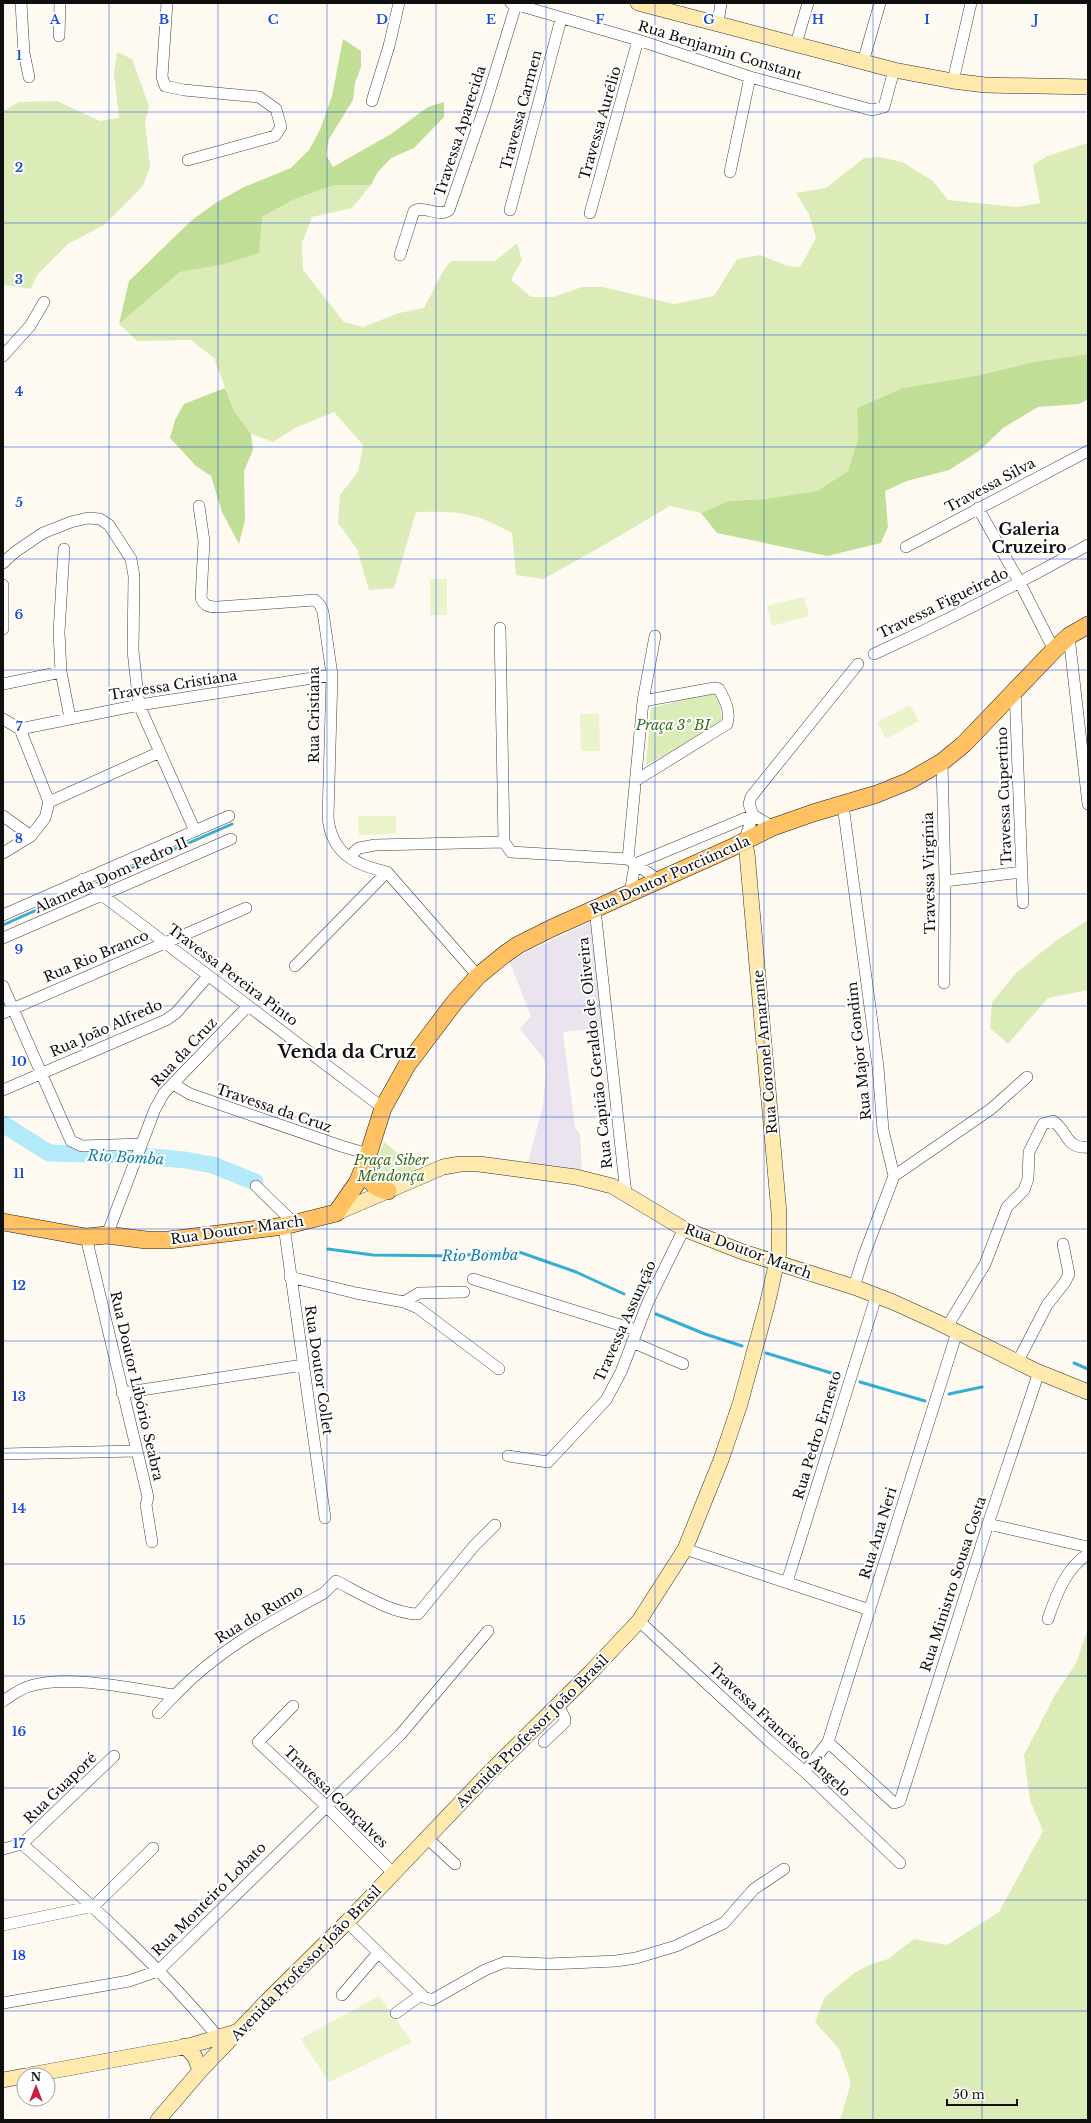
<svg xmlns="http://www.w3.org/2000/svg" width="1091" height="2123" font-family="'Libre Baskerville',serif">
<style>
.industrial{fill:#ebe3ee}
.green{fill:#dbecb8}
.forest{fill:#c1de96}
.pitch{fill:#ebf3ca}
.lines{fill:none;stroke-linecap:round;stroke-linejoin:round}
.stream{stroke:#35aed6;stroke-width:3}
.river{stroke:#b2eafa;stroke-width:17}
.minor-casing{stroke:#424242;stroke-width:12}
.secondary-casing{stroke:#313131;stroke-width:16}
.primary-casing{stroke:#202020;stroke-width:18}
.minor{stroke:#fff;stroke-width:11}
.secondary{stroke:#ffe9ac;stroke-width:15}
.primary{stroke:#ffc161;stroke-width:17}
.grid{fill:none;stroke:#1d4ed8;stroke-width:1;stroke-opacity:0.55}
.labels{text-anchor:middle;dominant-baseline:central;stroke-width:4;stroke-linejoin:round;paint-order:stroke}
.street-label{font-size:14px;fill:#0f0f0f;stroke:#fff}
.park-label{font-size:14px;font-style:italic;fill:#386c1a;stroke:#fff}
.water-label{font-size:15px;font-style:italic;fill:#107eaa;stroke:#fff}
.quarter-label{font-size:16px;font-weight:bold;fill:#0f0f0f;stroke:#fff}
.district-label{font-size:18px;font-weight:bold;fill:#0f0f0f;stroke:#fff}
.grid-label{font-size:13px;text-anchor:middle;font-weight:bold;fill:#1d4ed8;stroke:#fff;stroke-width:4;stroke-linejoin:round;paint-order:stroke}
</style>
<rect width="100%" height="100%" fill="#fffaf1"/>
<path class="industrial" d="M591 922 603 1028 563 1032 575 1127 580 1134 582 1171 528 1162 543 1106 546 1068 544 1059 520 1029 531 1016 510 963 521 955Z"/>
<path class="green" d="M117 52 132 59 149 106 145 122 150 167 143 186 104 225 68 244 37 275 31 289 3 285V111L19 102 57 101 100 121 119 118 114 73Z
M1088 143V354L1034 362 975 376 903 388 857 408 858 439 848 471 817 491 765 499 729 501 701 513 670 506 599 548 543 579 516 575 512 533C474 512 459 511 416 512L394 588 369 590 357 549 338 523 340 495 358 472 363 445 334 412 295 428 273 442 251 434 234 411 214 358 191 340 137 341 119 324 180 272 221 265 262 217 293 200 334 185H371L352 208 312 217 302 243 303 270 344 322 363 327 399 313 424 308 442 273 451 261H495L517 243 522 260 511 280 531 297H553L582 287H603L674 304 714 296 737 259 760 255 788 266 800 267 816 238 809 214 796 193 826 188 864 158 879 157 902 162 933 181 948 200 1017 207 1040 203 1033 165 1047 156Z
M713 692 719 699 722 720 684 745 646 765 651 708Z
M1088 920V990L1048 998 1008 1044 990 1028 992 1002 1016 973 1054 942Z
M384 1142 421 1172 391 1185 377 1181 373 1168Z
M1088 1629V2120H840L851 2083 839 2049 815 2022 825 1997 854 1973 869 1965 888 1959 914 1939 947 1945 999 1912 1043 1831 1030 1800 1024 1755 1055 1695 1076 1663Z"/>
<path class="forest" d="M343 39 361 51V67L355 83 353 100 329 139 326 155 333 167 391 134 428 107 444 102V117L414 148 391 158 377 173 371 185H334L293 200 262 217 259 253 221 265 180 272 119 324 129 281 192 220 217 202 242 188 291 168 309 150 320 130 332 96Z
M1088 354V399L1079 404 1038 407 1003 428 979 451 949 470 907 481 885 491 888 527 881 543 827 556 717 533 701 513 729 501 765 499 817 491 848 471 858 439 857 408 903 388 975 376 1034 362Z
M225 388 234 411 251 434 253 450 244 471 245 520 239 544 222 512 211 476 196 466 170 438 175 420 184 404Z"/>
<path class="pitch" d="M430 579H447V615H430Z
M804 597 809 616 772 626 767 606Z
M910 705 919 721 886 739 877 722Z
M580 714H599L600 751H581Z
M358 816H396V834L359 835Z
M379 1996 412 2042 329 2082 300 2039Z"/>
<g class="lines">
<path class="stream" d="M93 885 232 824
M3 925 88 887
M328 1249 373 1255 461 1256 486 1252H519L576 1272 624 1294
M656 1314 705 1334 742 1346
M766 1353 841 1376
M1074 1363 1088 1369
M860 1382 925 1401
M949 1394 982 1387"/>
<path class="river" d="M3 1124 49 1153 130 1155 185 1160 213 1165 255 1182"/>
<g class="minor-casing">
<path id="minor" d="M21 3 24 53 29 77
M167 3 162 77 165 86 184 90 259 97 276 109 281 127 275 136 188 160
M511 3 638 40 750 77 872 110 884 107 894 70
M718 23 721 3
M59 36 60 3
M796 44 808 3
M863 62 880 3
M953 81 971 3
M372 101 389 46 399 3
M730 172 750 77
M510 210 561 19
M590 213 638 40
M400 255 414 211C425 205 439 218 449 210L485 106 516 5
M3 356 30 326 44 302
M199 506 204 541 201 598C204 606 209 607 218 607L315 600 320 605 323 612 332 675 328 817C331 853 355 865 387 872L478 976
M978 508 1020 583 1054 650
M906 547 1088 451
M64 549 59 632 61 672 70 718
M3 563 15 552 43 533 71 522 88 518 100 519 109 525 131 559 134 576 133 651 139 705 195 831
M3 585V629
M500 628 504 842
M1069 636 1088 804
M874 654C947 621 1018 584 1088 545
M3 684 61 672
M1015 689 1023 903
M3 719 20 729 49 802 45 818 31 836 3 853
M20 729 139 705 332 675
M942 762 945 881 944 983
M635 781 727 724C731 712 725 700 719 689L714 688 643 701
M49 802 160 752
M843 805 878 1067 883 1130 894 1176 864 1255 854 1287
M3 816 31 836
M744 842 753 815 773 827
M354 852 359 848 375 845 504 842 511 852 628 859 635 864 753 815 749 804 751 797 858 664
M628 859 643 701 655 636
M83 879 102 895 383 1108
M945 881 1022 872
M630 893 635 864 659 880
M595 909 626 1194
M3 915 229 816
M3 938 231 839
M295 966 387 872
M3 986 71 1141 82 1146 141 1144
M3 1013 246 908
M173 1084 190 1094 341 1146 368 1154
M3 1090 166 1020 176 1013 208 976
M894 1176 991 1109 1027 1077
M256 1186 294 1223
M284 1226 325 1518
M107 1235 155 1109 164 1093 248 1006
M86 1237 148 1497 146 1505 152 1542
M290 1277 356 1293 404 1302 419 1293 464 1292
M473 1279 636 1330
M404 1302 418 1308 499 1369
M947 1327 985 1264 1007 1207 1024 1190 1028 1179 1029 1152 1043 1124 1053 1121C1069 1132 1065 1149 1088 1147
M632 1342 683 1364
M1018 1361 1047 1305 1065 1282 1069 1274 1063 1244
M122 1393 303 1365
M3 1454 136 1451
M508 1456 548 1462 606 1400 621 1372 648 1302 684 1229
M988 1524 1088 1547
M685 1549 870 1610
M787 1582 876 1297
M1048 1619C1056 1595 1066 1568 1088 1554
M639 1621 769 1741 805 1772 900 1863
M3 1701C11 1696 21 1688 30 1686 69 1674 134 1689 175 1695 219 1649 269 1623 324 1593L336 1581C358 1592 392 1614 418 1614L474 1546 495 1525
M293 1706 258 1742 326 1806 393 1873
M158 1713 175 1695
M544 1742 565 1722V1719L558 1705
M828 1742 894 1803 900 1801 988 1524 1037 1378 1036 1371
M805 1772 828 1742 957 1332
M427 1838 455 1864
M22 1844C93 1906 163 1969 222 2042
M3 1849 22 1844 114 1756
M347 1922 424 1997 432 2000 485 1970 505 1962 549 1964 616 1961 636 1958 676 1946 724 1923 754 1889 784 1869
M3 1925 94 1906 153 1848
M342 1995 378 1953
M3 2003 129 1981 158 1971 400 1735 488 1631
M396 2013 421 1995"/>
</g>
<g class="secondary-casing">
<path id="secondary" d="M638 3 894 70 953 81 985 85 1088 87
M336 1213 443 1167 460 1164H479L576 1177 612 1186 684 1229 743 1252 854 1287 893 1302 937 1322 1036 1371 1088 1392
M185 2046 195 2057 200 2071
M30 2075 189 2046 236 2032
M3 2080 24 2076
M158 2120 200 2071 267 2001 347 1922 489 1773 590 1673 639 1621 685 1549 721 1460 740 1404 767 1305 779 1252V1213L747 853 744 842"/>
</g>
<g class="primary-casing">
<path id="primary" d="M365 1165C366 1179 374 1189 388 1191
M3 1222 86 1237 107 1235 146 1240H169L284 1226 336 1213 357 1183 365 1165 383 1108 407 1065 454 1003 478 976 505 954 518 945 552 928 731 848 773 827 813 813 877 794 909 781 942 762 964 744 1054 650 1069 636 1088 625"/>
</g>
<use href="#minor" class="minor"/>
<use href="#secondary" class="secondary"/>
<use href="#primary" class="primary"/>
</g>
<path class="grid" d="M109 3V2120M218 3V2120M327 3V2120M436 3V2120M546 3V2120M655 3V2120M764 3V2120M873 3V2120M982 3V2120M3 112H1088M3 223H1088M3 335H1088M3 447H1088M3 559H1088M3 670H1088M3 782H1088M3 894H1088M3 1006H1088M3 1117H1088M3 1229H1088M3 1341H1088M3 1453H1088M3 1564H1088M3 1676H1088M3 1788H1088M3 1900H1088M3 2011H1088"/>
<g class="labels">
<g class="street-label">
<text transform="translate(720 50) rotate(17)">Rua Benjamin Constant</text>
<text transform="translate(521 110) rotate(-75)">Travessa Carmen</text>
<text transform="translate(600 123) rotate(-74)">Travessa Aurélio</text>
<text transform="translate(460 131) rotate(-72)">Travessa Aparecida</text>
<text transform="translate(990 485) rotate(-28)">Travessa Silva</text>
<text transform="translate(943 603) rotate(-26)">Travessa Figueiredo</text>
<text transform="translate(173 685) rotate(-9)">Travessa Cristiana</text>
<text transform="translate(314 715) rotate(-90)">Rua Cristiana</text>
<text transform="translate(1004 796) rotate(-92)">Travessa Cupertino</text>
<text transform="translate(929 873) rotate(-91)">Travessa Virgínia</text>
<text transform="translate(111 875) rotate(-24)">Alameda Dom Pedro II</text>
<text transform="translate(670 875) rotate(-24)">Rua Doutor Porciúncula</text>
<text transform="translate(96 956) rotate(-23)">Rua Rio Branco</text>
<text transform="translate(233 975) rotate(37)">Travessa Pereira Pinto</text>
<text transform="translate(106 1028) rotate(-24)">Rua João Alfredo</text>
<text transform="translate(859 1051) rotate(-96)">Rua Major Gondim</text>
<text transform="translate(184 1052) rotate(-47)">Rua da Cruz</text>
<text transform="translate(765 1052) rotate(-95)">Rua Coronel Amarante</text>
<text transform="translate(595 1053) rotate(-96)">Rua Capitão Geraldo de Oliveira</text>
<text transform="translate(274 1108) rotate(19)">Travessa da Cruz</text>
<text transform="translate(237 1230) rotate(-8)">Rua Doutor March</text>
<text transform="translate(748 1251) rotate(20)">Rua Doutor March</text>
<text transform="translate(625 1321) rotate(-66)">Travessa Assunção</text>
<text transform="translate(319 1370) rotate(82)">Rua Doutor Collet</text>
<text transform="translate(137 1386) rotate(77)">Rua Doutor Libório Seabra</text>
<text transform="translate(817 1435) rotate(-73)">Rua Pedro Ernesto</text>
<text transform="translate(878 1533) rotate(-73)">Rua Ana Neri</text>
<text transform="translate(953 1584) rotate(-72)">Rua Ministro Sousa Costa</text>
<text transform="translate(259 1614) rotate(-31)">Rua do Rumo</text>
<text transform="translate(780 1730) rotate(43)">Travessa Francisco Ângelo</text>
<text transform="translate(532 1731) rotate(-45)">Avenida Professor João Brasil</text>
<text transform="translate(60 1788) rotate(-44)">Rua Guaporé</text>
<text transform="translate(336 1797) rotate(44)">Travessa Gonçalves</text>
<text transform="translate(209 1899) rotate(-45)">Rua Monteiro Lobato</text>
<text transform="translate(306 1963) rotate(-46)">Avenida Professor João Brasil</text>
</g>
<g class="park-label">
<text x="673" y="725">Praça 3º BI</text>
<text x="391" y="1160">Praça Siber<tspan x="391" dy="16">Mendonça</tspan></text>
</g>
<g class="water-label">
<text transform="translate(126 1157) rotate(3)">Rio Bomba</text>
<text transform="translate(480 1255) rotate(-1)">Rio Bomba</text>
</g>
<g class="quarter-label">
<text x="1029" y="529">Galeria<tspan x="1029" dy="18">Cruzeiro</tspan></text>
</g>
<g class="district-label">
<text x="347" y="1052">Venda da Cruz</text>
</g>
</g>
<g class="grid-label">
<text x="55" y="24">A</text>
<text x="164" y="24">B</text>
<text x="273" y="24">C</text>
<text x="382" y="24">D</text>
<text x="491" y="24">E</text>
<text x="600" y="24">F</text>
<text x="709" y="24">G</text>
<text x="818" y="24">H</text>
<text x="927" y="24">I</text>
<text x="1036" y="24">J</text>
<text x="19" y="60">1</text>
<text x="19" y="172">2</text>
<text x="19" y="284">3</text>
<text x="19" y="396">4</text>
<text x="19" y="507">5</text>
<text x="19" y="619">6</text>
<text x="19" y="731">7</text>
<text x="19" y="843">8</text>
<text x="19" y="954">9</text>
<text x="19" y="1066">10</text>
<text x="19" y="1178">11</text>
<text x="19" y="1290">12</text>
<text x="19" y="1401">13</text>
<text x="19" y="1513">14</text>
<text x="19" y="1625">15</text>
<text x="19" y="1736">16</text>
<text x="19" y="1848">17</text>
<text x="19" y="1960">18</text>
</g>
<rect width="1091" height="2123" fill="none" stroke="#0f0f0f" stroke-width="8"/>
<g transform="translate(36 2087)"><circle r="19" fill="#ffffff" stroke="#9f9f9f"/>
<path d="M0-3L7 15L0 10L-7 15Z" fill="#c81e40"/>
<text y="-6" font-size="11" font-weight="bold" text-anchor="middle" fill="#0f0f0f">N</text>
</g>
<path d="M947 2099v6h70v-6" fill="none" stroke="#0f0f0f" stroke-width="2"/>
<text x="953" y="2099" font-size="12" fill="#0f0f0f" stroke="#ffffff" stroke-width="3" paint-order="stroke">50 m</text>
</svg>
